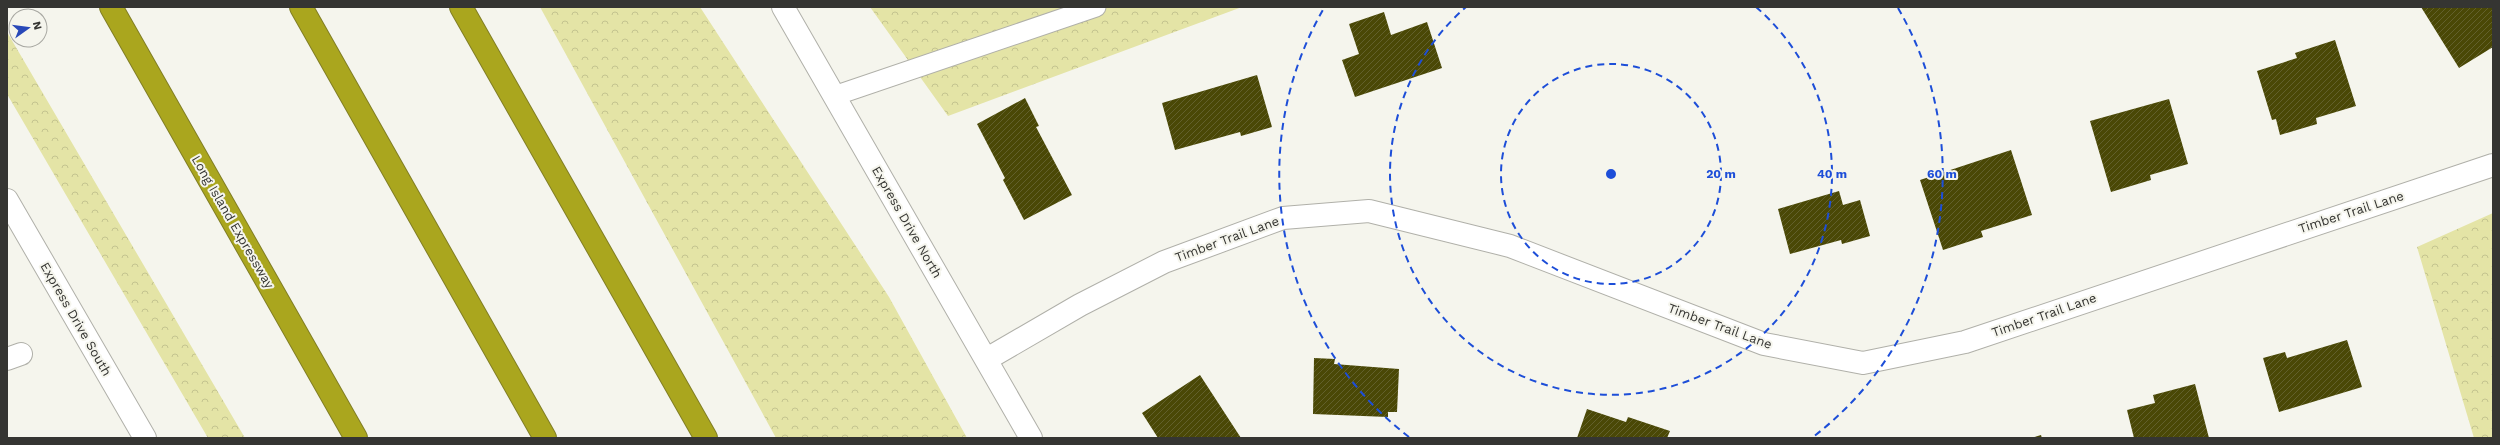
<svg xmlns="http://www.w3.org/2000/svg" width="2500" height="445" font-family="'Work Sans',sans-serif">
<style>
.forest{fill:url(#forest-crowns)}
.building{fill:url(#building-hatch)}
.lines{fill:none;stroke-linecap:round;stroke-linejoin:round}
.service-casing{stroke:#b0b0a9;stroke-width:21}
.minor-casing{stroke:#b0b0a9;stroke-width:24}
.secondary-casing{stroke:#b0b0a9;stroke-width:24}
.motorway-casing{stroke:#817e25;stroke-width:24}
.service{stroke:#fff;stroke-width:19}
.minor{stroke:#fff;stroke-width:22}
.secondary{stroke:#fff;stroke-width:22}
.motorway{stroke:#aaa61e;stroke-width:22}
.ring{fill:none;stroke:#1d4ed8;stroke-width:2;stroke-dasharray:7 5}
.labels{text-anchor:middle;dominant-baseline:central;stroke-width:4;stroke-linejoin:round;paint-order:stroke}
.street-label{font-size:13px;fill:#353532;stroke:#f5f5ed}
.centre{fill:#1d4ed8;stroke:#f5f5ed;stroke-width:2}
.ring-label{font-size:12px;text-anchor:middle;font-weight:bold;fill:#1d4ed8;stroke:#f5f5ed;stroke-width:4;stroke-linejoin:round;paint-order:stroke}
</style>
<defs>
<pattern id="forest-crowns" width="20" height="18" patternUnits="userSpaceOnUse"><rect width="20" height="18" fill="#e4e4a6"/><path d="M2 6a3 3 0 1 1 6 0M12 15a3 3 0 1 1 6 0" fill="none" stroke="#c4c48f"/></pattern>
<pattern id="building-hatch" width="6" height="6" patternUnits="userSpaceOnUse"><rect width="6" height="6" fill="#4a4806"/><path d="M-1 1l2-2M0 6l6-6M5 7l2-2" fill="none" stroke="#62602c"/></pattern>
</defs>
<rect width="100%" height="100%" fill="#f5f5ed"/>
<path class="forest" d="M540 7H700L889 297 967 438H776Z
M870 7H1242L948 116Z
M7 32 245 438H208L7 94Z
M2493 213V438H2474L2417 247Z"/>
<path class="building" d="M2421 7H2493V47L2459 68Z
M1384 12 1391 35 1427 22 1442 68 1355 97 1342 60 1359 54 1349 24Z
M2335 40 2356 106 2316 118 2317 124 2280 135 2276 119 2272 120 2257 71 2297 58 2295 53Z
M1257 75 1272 127 1241 136 1240 132 1175 150 1162 103Z
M1025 98 1039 126 1036 127 1072 195 1024 220 1003 180 1005 178 977 124Z
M2169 99 2188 164 2150 175 2151 180 2111 192 2090 121Z
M2011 150 2032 215 1981 231 1983 237 1943 250 1920 180Z
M1839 191 1843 205 1860 200 1870 236 1842 244 1841 240 1790 254 1778 209Z
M2347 340 2362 387 2279 412 2263 358 2285 352 2287 358Z
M1314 358 1335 359 1334 364 1399 369 1397 412H1388V417L1313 414Z
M1200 375 1241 438H1158L1142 413Z
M2195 384 2209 438H2134L2127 410 2155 403 2153 395Z
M1587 409 1626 422 1628 417 1670 431 1667 438H1577Z
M2041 435 2042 438H2031Z"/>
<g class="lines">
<g class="service-casing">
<path id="service" d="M834 96 1096 7"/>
</g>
<g class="minor-casing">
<path id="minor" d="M7 359 21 354
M987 359 1080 305 1164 262 1283 218 1369 211 1510 246 1764 344 1863 363 1965 342 2493 165"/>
</g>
<g class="secondary-casing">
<path id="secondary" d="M783 7 1031 438
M7 200 145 438"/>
</g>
<g class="motorway-casing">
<path id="motorway" d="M111 7 356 438
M301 7 545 438
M461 7 706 438"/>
</g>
<use href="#service" class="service"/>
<use href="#minor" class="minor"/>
<use href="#secondary" class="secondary"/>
<use href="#motorway" class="motorway"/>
</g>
<g class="ring">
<circle cx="1611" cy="174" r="110"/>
<path d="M1756 7A221 221 0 1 1 1466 7"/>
<path d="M1409 437A331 331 0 0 1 1324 8M1898 8A331 331 0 0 1 1813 437"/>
</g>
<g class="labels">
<g class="street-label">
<text transform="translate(2351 212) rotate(-18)">Timber Trail Lane</text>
<text transform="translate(233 222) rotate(60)">Long Island Expressway</text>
<text transform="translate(907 222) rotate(60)">Express Drive North</text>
<text transform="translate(1227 239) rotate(-20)">Timber Trail Lane</text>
<text transform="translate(2044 315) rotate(-19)">Timber Trail Lane</text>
<text transform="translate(76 319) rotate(60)">Express Drive South</text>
<text transform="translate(1720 326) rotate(20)">Timber Trail Lane</text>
</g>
</g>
<circle cx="1611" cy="174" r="6" class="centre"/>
<g class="ring-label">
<text x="1721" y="178">20 m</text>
<text x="1832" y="178">40 m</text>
<text x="1942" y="178">60 m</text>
</g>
<rect width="2500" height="445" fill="none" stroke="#353532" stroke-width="16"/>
<g transform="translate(28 28) rotate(76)"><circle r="19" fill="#f5f5ed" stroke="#a8a8a2"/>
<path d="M0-3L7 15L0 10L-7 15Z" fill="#2848b8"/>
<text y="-6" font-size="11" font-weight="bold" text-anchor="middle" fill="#353532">N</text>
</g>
</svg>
